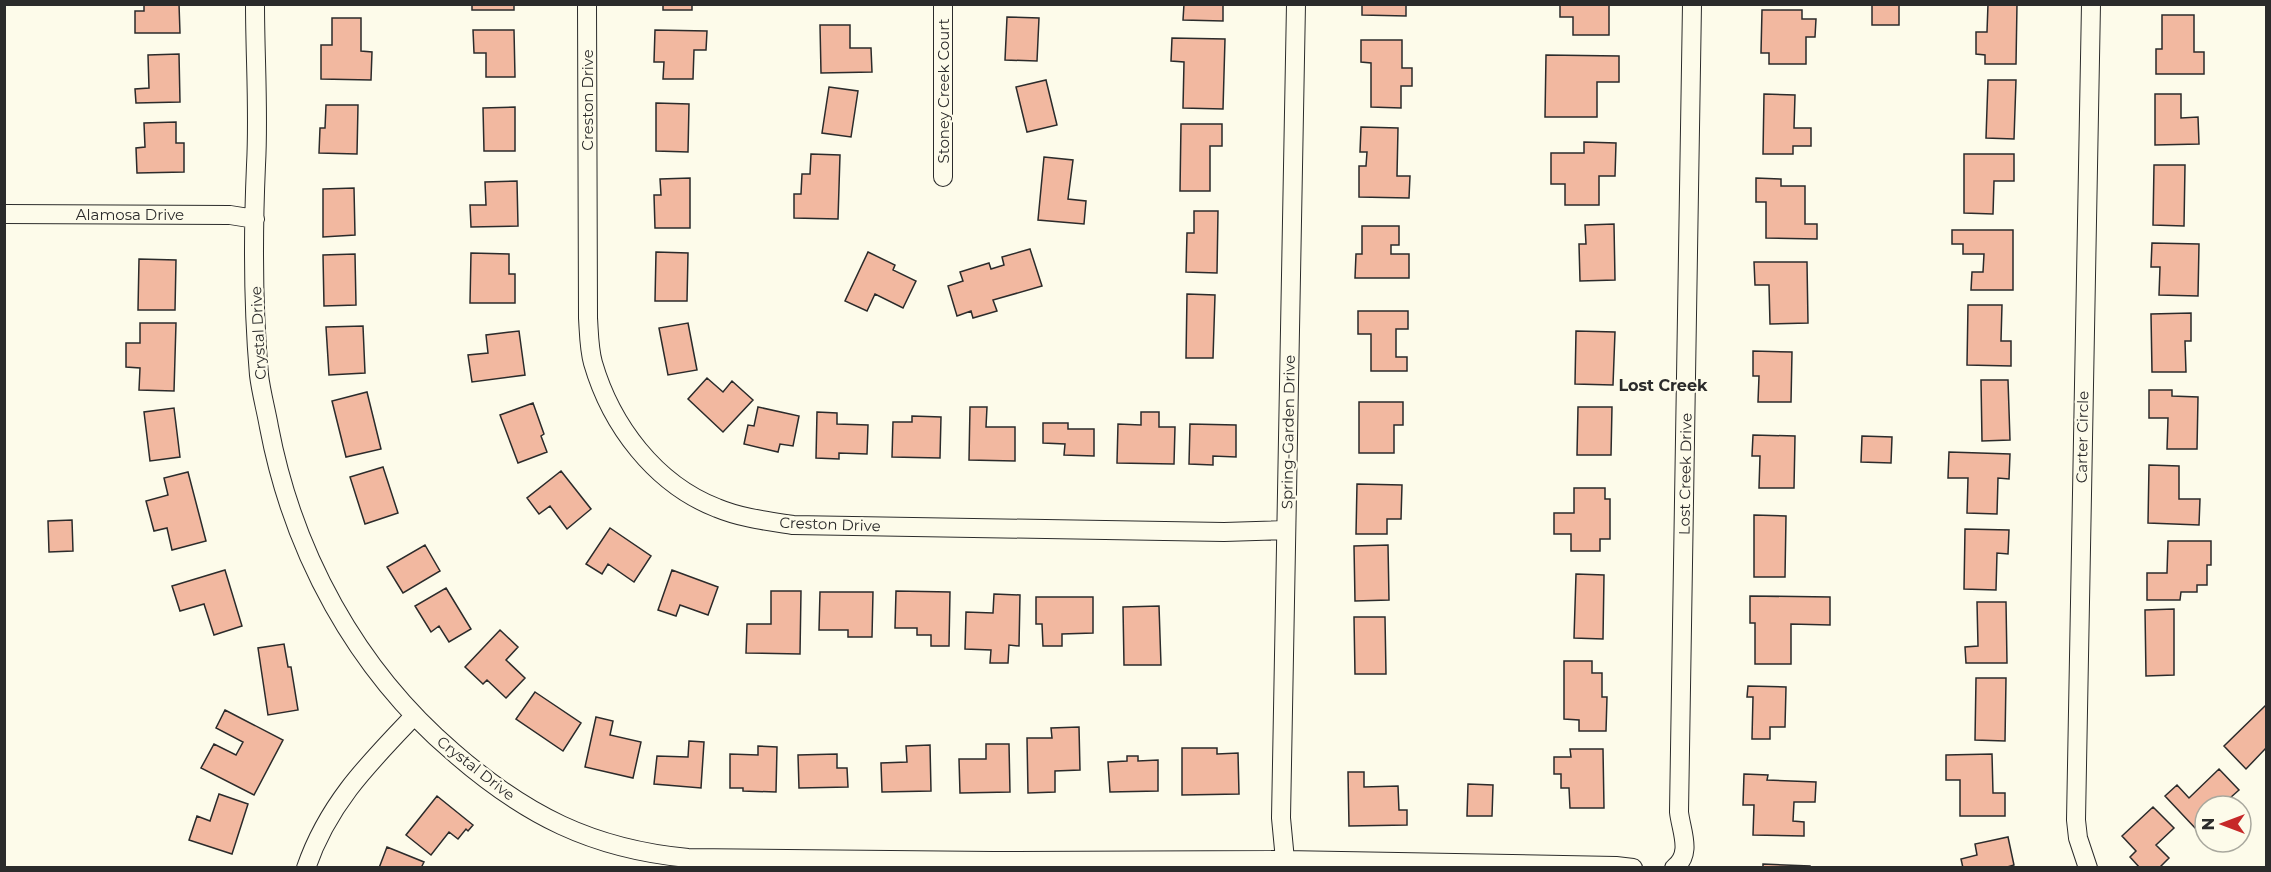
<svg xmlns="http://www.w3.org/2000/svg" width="2271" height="872" font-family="Montserrat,sans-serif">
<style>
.building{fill:#f2b8a0;stroke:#2b2b2b;stroke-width:1.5}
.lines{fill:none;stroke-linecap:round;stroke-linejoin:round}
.street-casing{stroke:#2b2b2b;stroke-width:20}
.street{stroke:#fdfbea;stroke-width:18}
.labels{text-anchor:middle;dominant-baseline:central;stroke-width:4.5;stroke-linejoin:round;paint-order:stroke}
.street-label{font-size:15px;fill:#2b2b2b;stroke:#fdfbea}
.neighbourhood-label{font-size:16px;font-weight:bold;fill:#2b2b2b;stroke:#fdfbea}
</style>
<rect width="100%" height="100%" fill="#fdfbea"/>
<path class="building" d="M144 4H179L180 33H135V11H144Z
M472 4H514V10H472Z
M663 4H692V10H663Z
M1184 4H1223V21L1183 20Z
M1362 4H1406V16L1362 15Z
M1560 4H1609V35H1573V17H1560Z
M1872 4H1899V25H1872Z
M1988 4H2017L2016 64H1985V55L1976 54V32H1987Z
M1762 10H1802V19H1816L1815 37H1806V64H1769V53H1761Z
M2162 15H2194V52H2204V74H2156V49H2162Z
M1007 17 1039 18 1037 61 1005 60Z
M332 18H361V51L372 52 371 80 321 79V45H332Z
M820 25H850V48H871L872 72 821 73Z
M473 30H514L515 77H486V53H474Z
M655 30 707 31 706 50H694L693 79H663L664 62H654Z
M1172 38 1225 39 1223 109 1183 108 1184 62 1171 61Z
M1361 40H1402V68H1412V86H1401V108L1371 107V63L1361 62Z
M179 54 180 102 136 103 135 89 149 88 148 55Z
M1546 55 1619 56V82H1597V117H1545Z
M1046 80 1057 125 1027 132 1016 87Z
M1988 80H2016L2014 139 1986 138Z
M829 87 858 91 851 137 822 133Z
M1764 94 1795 95 1794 128H1811V146H1793V154H1763Z
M2155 94H2181V118L2198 117 2199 144 2155 145Z
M656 103 689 104 688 152 656 151Z
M326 105H358L357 154 319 153 320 128H325Z
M515 107V151H484L483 108Z
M176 122V143H184V172L137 173 136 148 145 147 144 123Z
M1181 124H1222V146H1210V191H1180Z
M1361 127 1398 128 1397 176H1410L1409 198 1359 197V166H1366L1367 152H1360Z
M1584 142 1616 143 1615 176H1599V205H1565V184H1551V153H1584Z
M811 154 840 155 838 219 794 218V194H801L802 174H810Z
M1964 154H2014V181H1994L1993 214 1964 213Z
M1044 157 1073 160 1068 199 1086 201 1084 224 1038 220Z
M2154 165H2185L2184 226 2153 225Z
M690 178V228H655L654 195H661L660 179Z
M1756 178 1781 179V186H1805V224H1817V239L1766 238V202H1756Z
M517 181 518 226 471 227 470 205H486L485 182Z
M354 188 355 235 323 237V189Z
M1194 211H1218L1217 273 1186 272 1187 233H1194Z
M1614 224 1615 280 1580 281 1579 244H1586L1585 225Z
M1362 226H1399V245H1391V254H1409V278H1355L1356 254H1362Z
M1952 230H2013V290H1971L1972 272H1983L1984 254H1963V244H1952Z
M2152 243 2199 244 2198 296 2159 295 2160 267H2151Z
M1030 249 1042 286 993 300 997 311 973 318 971 311 957 316 948 286 963 281 960 272 989 263 991 269 1004 265 1002 257Z
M656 252 688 253 687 301H655Z
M868 252 895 265 893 270 916 281 903 308 875 294 867 311 845 301Z
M471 253 509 254V274H515V303H470Z
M355 254 356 305 324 306 323 255Z
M139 259 176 260 175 310H138Z
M1754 262H1807L1808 323 1770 324 1769 285H1755Z
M1187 294 1215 295 1213 358H1186Z
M1968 305H2002L2001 341H2011V366L1967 365Z
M1358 311H1408V329H1396V357H1407V371H1371V334H1358Z
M2191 313V341H2185L2186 372H2152L2151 314Z
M140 323H176L174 391 139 390 140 368 126 367V343H140Z
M688 323 697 370 668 375 659 328Z
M363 326 365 373 329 375 326 327Z
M519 331 525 375 472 382 468 355 488 353 486 335Z
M1576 331 1615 332 1613 385 1575 384Z
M1753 351 1792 352 1791 402H1758L1759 376H1753Z
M707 378 723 392 732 381 753 400 723 432 688 399Z
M1981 380H2008L2010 440 1982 441Z
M2149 390H2172V396L2198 397 2197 449H2167L2168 418H2149Z
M367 392 381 449 346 457 332 401Z
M1359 402H1403V425H1394V453H1359Z
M533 403 544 434 541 436 547 452 518 463 500 415Z
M758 407 799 416 793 446 780 444 778 452 744 444 748 425 754 426Z
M970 407H987L986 427H1015V461L969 460Z
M1578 407H1612L1611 455H1577Z
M174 408 180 457 150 461 144 412Z
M817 412 837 413V424L868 425 867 454 839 453V459L816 458Z
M1141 412H1159V427H1175L1174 464 1117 463 1118 424 1141 425Z
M912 416 941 417 940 458 892 457 893 422H912Z
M1043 423H1068V429H1094V456L1064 455 1065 444 1043 443Z
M1190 424 1236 425V457L1213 456V465L1189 464Z
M1753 435 1795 436 1794 488H1759L1760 456H1752Z
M1862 436 1892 437 1891 463 1861 462Z
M1949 452 2010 454 2009 479 1998 478 1997 514 1967 513 1968 478H1948Z
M2149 465 2179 466V499H2200L2199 525 2148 523Z
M383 467 398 513 365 524 350 477Z
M561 471 591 509 567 529 550 506 539 514 527 498Z
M188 472 206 541 172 550 167 528 154 531 146 501 168 495 164 478Z
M1357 484 1402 485 1401 519H1387V534H1356Z
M1574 488H1605V499H1610V539H1600V551H1571V534H1554V513H1574Z
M1754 515 1786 516 1785 577H1754Z
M72 520 73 551 49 552 48 521Z
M610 528 651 556 634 582 608 564 602 574 586 564Z
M1965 529 2009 530 2008 554 1997 553 1996 590 1964 589Z
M2168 541H2211V565H2207V585H2197V592H2181L2180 600H2147V573H2167Z
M425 545 440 571 403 593 387 567Z
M1388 545 1389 600 1355 601 1354 546Z
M225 570 242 626 214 635 204 604 180 611 172 586Z
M672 570 718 587 708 615 680 605 676 616 658 610Z
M1576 574 1604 575 1603 639 1574 638Z
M446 588 471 629 449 642 439 626 431 632 415 606Z
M771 591H801L800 654 746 653 747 624H771Z
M896 591 950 592 949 646H931V635H917V628H895Z
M820 592H873L872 637H848V630H819Z
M994 594 1020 595 1019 646 1009 645 1008 663H990L991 650 965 649 966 612 993 613Z
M1750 596 1830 597V625L1791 624V664H1755V623H1750Z
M1036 597H1093V633L1062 634V646H1043L1042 624H1036Z
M1977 602H2006L2007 663H1966L1965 647 1978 646Z
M1159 606 1161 665H1124L1123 607Z
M2174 609V675L2146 676 2145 610Z
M1354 617H1385L1386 674H1355Z
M500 630 518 647 506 660 525 678 506 698 487 680 483 684 465 667Z
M284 644 288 667H291L298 710 268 715 258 648Z
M1564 661H1592V673H1602V697H1607L1606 731H1579V720L1564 719Z
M1976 678H2006L2005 741 1975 740Z
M1748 686 1786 687 1785 727H1770V739H1752L1753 697H1747Z
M535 692 581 723 563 751 516 719Z
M2266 705V748L2246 769 2224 746Z
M225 710 283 740 254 795 201 768 214 744 236 755 243 742 216 728Z
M596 717 613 721 610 735 641 742 633 778 585 767Z
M1079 727 1080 770 1055 771V792L1028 793 1027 738H1052L1051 728Z
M689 741 704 742 701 788 654 784 657 756 688 757Z
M986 744H1009L1010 792 960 793 959 759H986Z
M930 745 931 791 882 792 881 763 907 762 906 746Z
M758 746 777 747 776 792 743 791V788H730V754L758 755Z
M1182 748H1217V754L1238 753 1239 794 1182 795Z
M1570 749H1603L1604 808H1570L1569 788H1561V774H1554V757H1571Z
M837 754V768H847L848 787 799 788 798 755Z
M1992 754 1993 793H2005V816H1960V780H1946V755Z
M1127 756H1138V761L1158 760V791L1110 792 1108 762 1127 761Z
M2219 769 2239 790 2221 806H2205V821L2196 829 2165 796 2177 785 2189 798Z
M1348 772H1364V787L1398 786 1399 810H1407V825L1349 826Z
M1744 774 1768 775 1767 780 1816 782 1815 802H1794L1793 821 1804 822V836L1753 835 1754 805H1743Z
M1468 784 1493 785 1492 816H1467Z
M219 794 248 804 232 854 189 840 197 816 210 821Z
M437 796 473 825 468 831 466 829 458 839 449 832 431 855 406 835Z
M2153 807 2174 828 2156 845 2169 858 2159 868H2140L2130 857 2136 851 2122 836Z
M2008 837 2014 865 2004 868H1963L1961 859 1977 855 1975 844Z
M387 847 424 862 421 868H379Z
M1763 864 1810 866V868H1763Z"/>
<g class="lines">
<g class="street-casing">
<path id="street" d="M255 4C255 58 259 112 256 165 253 233 253 307 259 375 261 392 266 410 269 427 293 553 356 669 453 752 525 815 592 849 688 858L993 861 1285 860 1616 866 1633 868
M587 4 588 318C589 333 589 349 593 363 611 425 655 484 717 508 741 518 767 521 793 525L1224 532 1285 530
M943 177V4
M4 214 230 215 255 219
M1285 860 1281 818 1296 4
M306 868C328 804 368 764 414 716
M1674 868C1693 854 1681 831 1679 812L1692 4
M2088 868 2078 838 2076 820 2091 4"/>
</g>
<use href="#street" class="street"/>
</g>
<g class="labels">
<g class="street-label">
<text transform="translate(943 91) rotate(-90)">Stoney Creek Court</text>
<text transform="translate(587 100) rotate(-90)">Creston Drive</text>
<text x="130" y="214">Alamosa Drive</text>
<text transform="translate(258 333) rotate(-93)">Crystal Drive</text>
<text transform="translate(1288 432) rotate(-89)">Spring-Garden Drive</text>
<text transform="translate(2082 437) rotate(-89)">Carter Circle</text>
<text transform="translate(1685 474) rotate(-89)">Lost Creek Drive</text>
<text transform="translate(830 524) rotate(2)">Creston Drive</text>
<text transform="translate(476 768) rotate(38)">Crystal Drive</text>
</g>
<g class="neighbourhood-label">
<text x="1663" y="385">Lost Creek</text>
</g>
</g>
<rect width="2271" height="872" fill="none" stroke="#2b2b2b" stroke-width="12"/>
<g transform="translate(2223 824) rotate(270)"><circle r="28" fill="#fdfbea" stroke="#a9a89e" stroke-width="1.5"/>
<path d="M0-4.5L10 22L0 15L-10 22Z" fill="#c62828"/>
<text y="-9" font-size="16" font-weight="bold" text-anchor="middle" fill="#2b2b2b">N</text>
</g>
</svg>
